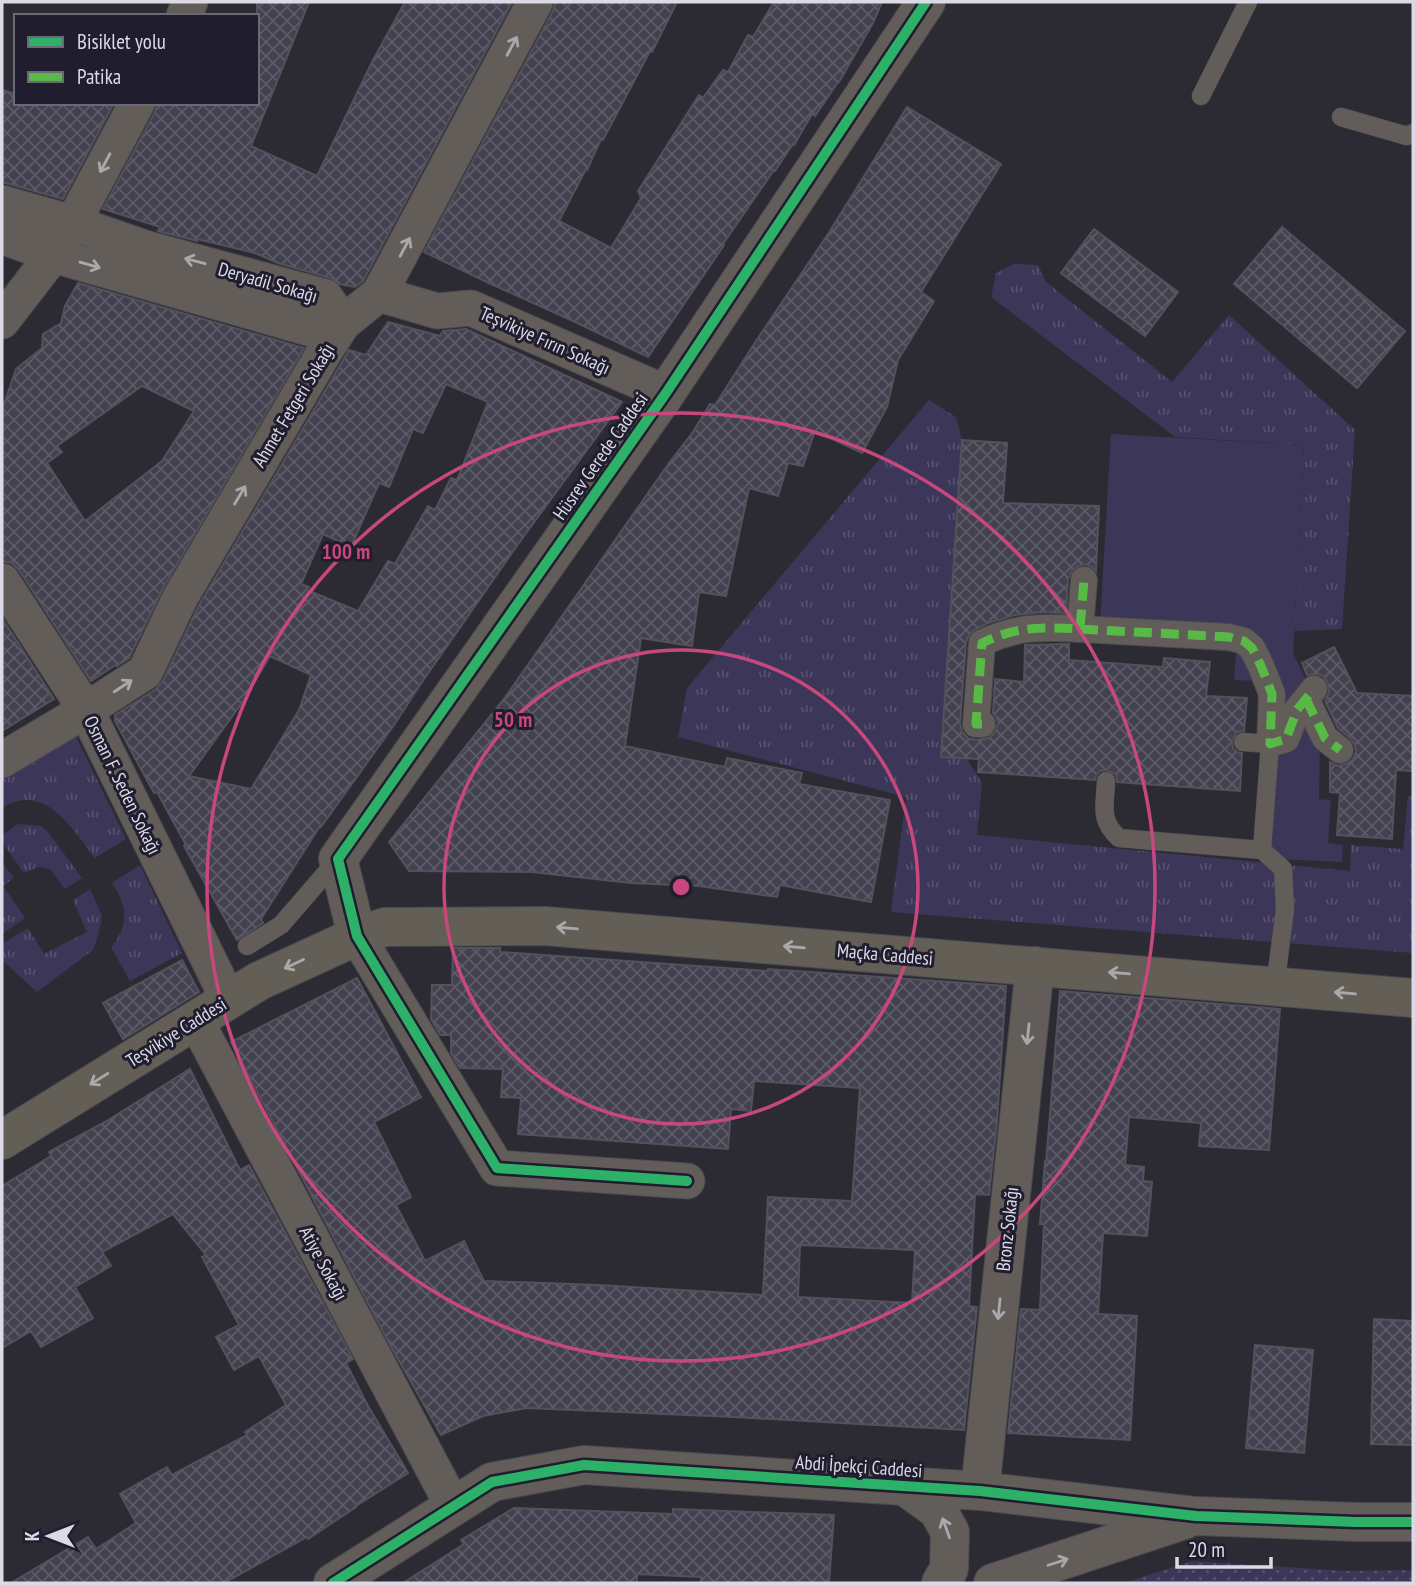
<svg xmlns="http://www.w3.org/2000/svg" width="1415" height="1585" font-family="'PT Sans Narrow',sans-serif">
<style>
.grass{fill:url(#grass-tufts)}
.park{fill:url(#park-dots)}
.pitch{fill:#3c3658}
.building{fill:url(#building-cross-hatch);stroke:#53525a;stroke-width:2;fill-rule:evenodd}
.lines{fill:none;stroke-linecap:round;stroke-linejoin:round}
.service-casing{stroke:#494850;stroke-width:19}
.pedestrian-casing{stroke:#494850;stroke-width:28}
.minor-casing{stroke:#494850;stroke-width:37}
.tertiary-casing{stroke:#494850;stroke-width:40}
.secondary-casing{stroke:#494850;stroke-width:40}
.service{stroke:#625d58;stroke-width:18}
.pedestrian{stroke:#625d58;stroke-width:26}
.minor{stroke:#625d58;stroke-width:35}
.tertiary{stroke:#625d58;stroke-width:38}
.secondary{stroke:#635e56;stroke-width:38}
.quiet{stroke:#58b947;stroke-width:9;stroke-dasharray:18 9;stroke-linecap:butt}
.cycleway-casing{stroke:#1f1d2e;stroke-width:15}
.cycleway{stroke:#2db169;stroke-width:10}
.oneway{stroke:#aba8ad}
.oneway2{stroke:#aba8ac}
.ring{fill:none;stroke:#c8487e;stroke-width:3.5}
.labels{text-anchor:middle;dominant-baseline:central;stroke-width:6;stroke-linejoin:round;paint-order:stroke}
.street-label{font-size:19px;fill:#dbdae6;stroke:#1f1d2e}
.centre{fill:#c8487e;stroke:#1f1d2e;stroke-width:3.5}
.ring-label{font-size:21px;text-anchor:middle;font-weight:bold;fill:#c8487e;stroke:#1f1d2e;stroke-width:6;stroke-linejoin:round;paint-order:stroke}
</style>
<defs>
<pattern id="grass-tufts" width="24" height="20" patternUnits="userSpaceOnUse" patternTransform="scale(1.75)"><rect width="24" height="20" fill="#3c3658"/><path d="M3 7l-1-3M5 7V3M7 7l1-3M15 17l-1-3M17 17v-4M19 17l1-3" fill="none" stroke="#585270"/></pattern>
<pattern id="park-dots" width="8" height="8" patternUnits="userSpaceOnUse" patternTransform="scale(1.75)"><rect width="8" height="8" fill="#3c3658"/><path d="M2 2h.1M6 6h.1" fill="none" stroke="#585270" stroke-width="1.8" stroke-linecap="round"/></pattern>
<pattern id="building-cross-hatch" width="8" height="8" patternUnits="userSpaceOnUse" patternTransform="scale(1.75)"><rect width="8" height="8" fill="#434050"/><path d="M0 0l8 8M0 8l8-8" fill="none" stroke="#5e5b69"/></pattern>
</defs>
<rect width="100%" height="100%" fill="#2c2b34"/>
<path class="grass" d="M1014 264 1038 265 1046 282 1172 382 1229 315 1355 430 1342 629 1294 631 1304 445 1175 437 991 297 996 273Z
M929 400 956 417 962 440 941 756 967 759 982 783 977 835 1350 871 1351 845 1403 849 1408 796H1413V953L891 912 906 797 678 737 687 688Z
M74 733 126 839 95 858C72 829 45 781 2 808V777Z
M18 824 41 826 48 832 82 878 65 889 50 869 38 867 24 873 2 842V835Z
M2 862 14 878 3 886 25 918 2 934Z
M140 865 182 953 130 981 111 947C130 925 127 905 112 883Z
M90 889 102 916 98 936 93 950 37 992 2 960V944L28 928 44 954 87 932 73 900Z"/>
<path class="park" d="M1192 1561 1347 1571 1413 1570V1583H1123Z"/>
<path class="pitch" d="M1111 434 1304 445 1293 653 1337 744 1320 743 1319 799 1331 800 1328 843 1343 845 1342 862 1279 859 1267 845 1277 682 1234 680 1236 652 1099 642Z"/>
<path class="building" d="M257 2H309L251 146 317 176 373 60 405 2H512L363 281 355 287 339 284 330 278 278 263 255 253 197 239V241L158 231 160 227 103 209 155 112 157 103H257Z
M555 2H677L652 52 650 51 603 140 601 139 587 170 586 169 559 221 611 248 641 198 638 191 699 95 703 98 723 70 728 72 748 35 753 37 774 2H882L873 23 839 82H838L815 116 812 114 794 145 793 144 775 171 774 170 723 244 724 245 648 357 571 320 491 284 424 252 553 11Z
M2 90 16 94V103H114L63 199 2 182Z
M907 107 1001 164 921 292 934 301 898 360 887 407 862 453 815 431 803 466 788 463 778 496 749 488 726 596 699 592 692 646 641 638 625 746 725 767 727 758 802 773 799 784 890 800 871 902 780 885 777 897 699 886 631 883 532 872 409 871 389 842 504 699 669 463 693 432 710 404 715 405 756 341 828 234Z
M1282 227 1405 331 1357 388 1234 284Z
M1094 229 1178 292 1145 336 1061 273Z
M78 283 304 348 163 588 129 658 117 666V664L91 681 19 570 12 563 2 561V410L16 369 42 348 43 334 61 323 65 306ZM142 386 194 411 162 461 85 521 47 463 62 452 57 446Z
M388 322 440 336 443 331 466 329 622 402 516 547 420 685 394 725 321 827 320 826 261 919 263 923 237 940 184 846 186 845 157 792 154 793 115 721V715L156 689 163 681 198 607 342 362 349 350 366 355ZM446 384 488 402 457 480 451 478 435 510 428 506 395 564 388 561 358 611 307 590 309 587 301 584 323 534 351 547 379 483 389 487 413 429 423 433ZM270 656 311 675 299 710 251 789 189 776 244 700Z
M962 440 1007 443 1003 503 1099 506 1096 571 1092 567 1085 564 1078 566 1072 571 1068 579 1066 613 1041 612 1015 615 988 623 976 629 969 635 966 642 960 723 962 732 968 738 976 740 989 738 995 732 998 723 996 717 993 713 995 679 1024 682 1025 645 1069 644V660L1163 667 1164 658 1210 662 1206 696 1247 698 1244 731 1237 732 1232 740 1233 748 1237 752 1242 753 1240 791 1117 782 1116 775 1107 770 1100 771 1096 775 1095 780 978 772 979 759 941 757Z
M2 618 54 699 2 731Z
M1334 647 1357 693 1413 696V771L1396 770 1392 839 1337 835 1340 793 1330 792V762L1338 766 1346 764 1353 759 1356 752 1355 745 1350 738 1338 728 1325 701 1329 692 1328 683 1323 676 1317 674 1307 675 1302 663Z
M453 948H500V952L768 971V969L1006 986 997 1121 989 1195 975 1194 969 1306 977 1307 964 1430 734 1417 527 1408 483 1416 441 1435 390 1345 231 1042 357 978 421 1097 374 1122 411 1197 396 1205 425 1261 464 1241 484 1281 599 1285 763 1295 768 1197 852 1201 860 1088 754 1081 751 1111 731 1109 728 1149 518 1134 521 1098 501 1097 503 1069 460 1068 451 1053V1035H440L431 1019 432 985H452ZM800 1245 915 1250 912 1303 798 1297Z
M182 960 199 992 123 1039 103 1003Z
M1060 991 1280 1009 1269 1150 1199 1146 1201 1123 1129 1117 1125 1165 1144 1167 1143 1181 1152 1182 1147 1236 1103 1233 1098 1314 1137 1316 1130 1440 1008 1433 1021 1309 1040 1310 1044 1224H1040L1045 1162 1046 1163Z
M190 1069 240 1170 249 1165 353 1359 346 1363 368 1406 408 1473 356 1506V1507L308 1539 307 1537 224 1583H11L88 1537 96 1549 136 1523 120 1494 167 1467 172 1475 247 1435 245 1432 286 1405 259 1356 234 1370 216 1337 239 1325 202 1257 206 1255 173 1214 102 1252 111 1266 75 1287 93 1318 41 1347 31 1331 2 1348V1186L51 1156 49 1152 105 1122Z
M1374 1319 1413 1321V1445L1371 1444Z
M1255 1345 1313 1350 1304 1453 1246 1448Z
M514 1508 673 1514V1509L834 1515 829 1583H701V1577L637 1574V1583H403L464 1544 461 1540Z"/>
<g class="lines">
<g class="service-casing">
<path id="service" d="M1201 96 1248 2
M1341 117 1407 136 1413 133
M1243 742 1270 744 1262 850
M1106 781C1105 806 1099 820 1119 838L1262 850 1283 869 1285 909 1275 987
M247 946 281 925 338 859"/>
</g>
<g class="pedestrian-casing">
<path id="pedestrian" d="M1080 629 1229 637 1244 641 1252 648 1261 666 1272 694 1270 744 1286 739 1297 710 1314 689
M1306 699 1325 738 1340 750
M982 724H976L982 643C1016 626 1043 627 1080 629L1084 580"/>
</g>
<g class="minor-casing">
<path id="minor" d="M184 16 190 2
M2 203 73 223 145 248 325 297 343 323 315 330 53 255 2 236
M379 294 437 311 471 308 666 393
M2 321 53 255 73 223 137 103
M2 581 86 710 228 999
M2 760 86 710 145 672 180 598 325 351 343 323 379 294 535 2
M357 936 497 1168 687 1181
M195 1019 453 1506"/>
</g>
<g class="tertiary-casing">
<path id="tertiary" d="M357 936 338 859 666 393 926 2
M906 1487 938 1510 950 1532 949 1569 941 1583
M980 1491 1035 966
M333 1583 492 1482 584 1465 980 1491 1196 1516 1356 1522H1413
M993 1583 1184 1520"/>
</g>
<g class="secondary-casing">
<path id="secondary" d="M2 1140 259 981 357 936 385 927 545 926 1413 998"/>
</g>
<use href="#service" class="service"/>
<use href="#pedestrian" class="pedestrian"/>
<use href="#minor" class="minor"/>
<use href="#tertiary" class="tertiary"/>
<use href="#secondary" class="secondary"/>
<path class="quiet" d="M1080 629 1229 637 1244 641 1252 648 1261 666 1272 694 1270 744 1286 739 1297 710 1314 689
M1306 699 1325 738 1340 750
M982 724H976L982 643C1016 626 1043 627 1080 629L1084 580"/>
<g class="cycleway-casing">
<path id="cycleway" d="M687 1181 497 1168 357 936 338 859 666 393 926 2
M333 1583 492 1482 584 1465 980 1491 1196 1516 1356 1522H1413"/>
</g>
<use href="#cycleway" class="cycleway"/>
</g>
<defs><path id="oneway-shaft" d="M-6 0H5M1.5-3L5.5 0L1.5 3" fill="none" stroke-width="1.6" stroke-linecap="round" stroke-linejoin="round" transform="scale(1.75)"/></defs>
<g class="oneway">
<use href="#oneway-shaft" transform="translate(512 46) rotate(-62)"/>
<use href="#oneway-shaft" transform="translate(105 163) rotate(118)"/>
<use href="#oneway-shaft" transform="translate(405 247) rotate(-62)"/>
<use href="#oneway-shaft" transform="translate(195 261) rotate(-165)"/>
<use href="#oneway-shaft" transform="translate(90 265) rotate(16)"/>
<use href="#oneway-shaft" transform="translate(240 495) rotate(-59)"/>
<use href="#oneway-shaft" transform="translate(123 686) rotate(-33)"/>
<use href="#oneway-shaft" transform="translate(1028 1034) rotate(96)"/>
<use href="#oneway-shaft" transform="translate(999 1309) rotate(96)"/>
<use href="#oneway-shaft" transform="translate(946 1528) rotate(-110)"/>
<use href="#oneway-shaft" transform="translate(1058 1562) rotate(-18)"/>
</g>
<g class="oneway2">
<use href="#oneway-shaft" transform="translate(567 928) rotate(-175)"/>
<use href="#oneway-shaft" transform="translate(794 947) rotate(-175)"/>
<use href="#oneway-shaft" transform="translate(294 964) rotate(155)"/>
<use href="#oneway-shaft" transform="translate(1119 973) rotate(-175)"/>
<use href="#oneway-shaft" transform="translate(1345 993) rotate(-175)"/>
<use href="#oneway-shaft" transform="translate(99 1079) rotate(148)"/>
</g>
<g class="ring">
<circle cx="681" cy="887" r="237"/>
<circle cx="681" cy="887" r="474"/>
</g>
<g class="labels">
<g class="street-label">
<text transform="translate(268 282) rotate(16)">Deryadil Sokağı</text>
<text transform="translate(545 340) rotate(24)">Teşvikiye Fırın Sokağı</text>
<text transform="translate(293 405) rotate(-59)">Ahmet Fetgeri Sokağı</text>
<text transform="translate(600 456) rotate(-55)">Hüsrev Gerede Caddesi</text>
<text transform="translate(123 785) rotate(64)">Osman F. Seden Sokağı</text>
<text transform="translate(885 954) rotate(5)">Maçka Caddesi</text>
<text transform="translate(176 1032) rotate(-32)">Teşvikiye Caddesi</text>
<text transform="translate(1007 1229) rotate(-84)">Bronz Sokağı</text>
<text transform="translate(324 1263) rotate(62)">Atiye Sokağı</text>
<text transform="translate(859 1466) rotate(4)">Abdi İpekçi Caddesi</text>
</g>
</g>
<circle cx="681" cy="887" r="10" class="centre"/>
<g class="ring-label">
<text x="346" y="559">100 m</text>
<text x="513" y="727">50 m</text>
</g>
<rect width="1415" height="1585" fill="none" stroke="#dbdae6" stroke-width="7"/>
<rect x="14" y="14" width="245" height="91" fill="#1f1d2e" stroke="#6a6978" stroke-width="2"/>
<rect x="28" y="37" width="35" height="10" fill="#2db169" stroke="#6a6978" stroke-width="2"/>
<text x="77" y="49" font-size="21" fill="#dbdae6">Bisiklet yolu</text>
<rect x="28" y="72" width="35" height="10" fill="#58b947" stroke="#6a6978" stroke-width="2"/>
<text x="77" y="84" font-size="21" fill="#dbdae6">Patika</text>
<g transform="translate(49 1536) rotate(270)" stroke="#1f1d2e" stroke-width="5" paint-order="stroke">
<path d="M0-5L12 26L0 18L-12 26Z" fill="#dbdae6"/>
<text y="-10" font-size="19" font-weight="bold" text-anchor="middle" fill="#dbdae6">K</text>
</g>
<path d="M1177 1557v10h94v-10" fill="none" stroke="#dbdae6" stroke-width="3.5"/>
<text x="1188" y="1557" font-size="21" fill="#dbdae6" stroke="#1f1d2e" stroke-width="5" paint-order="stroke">20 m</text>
</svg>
